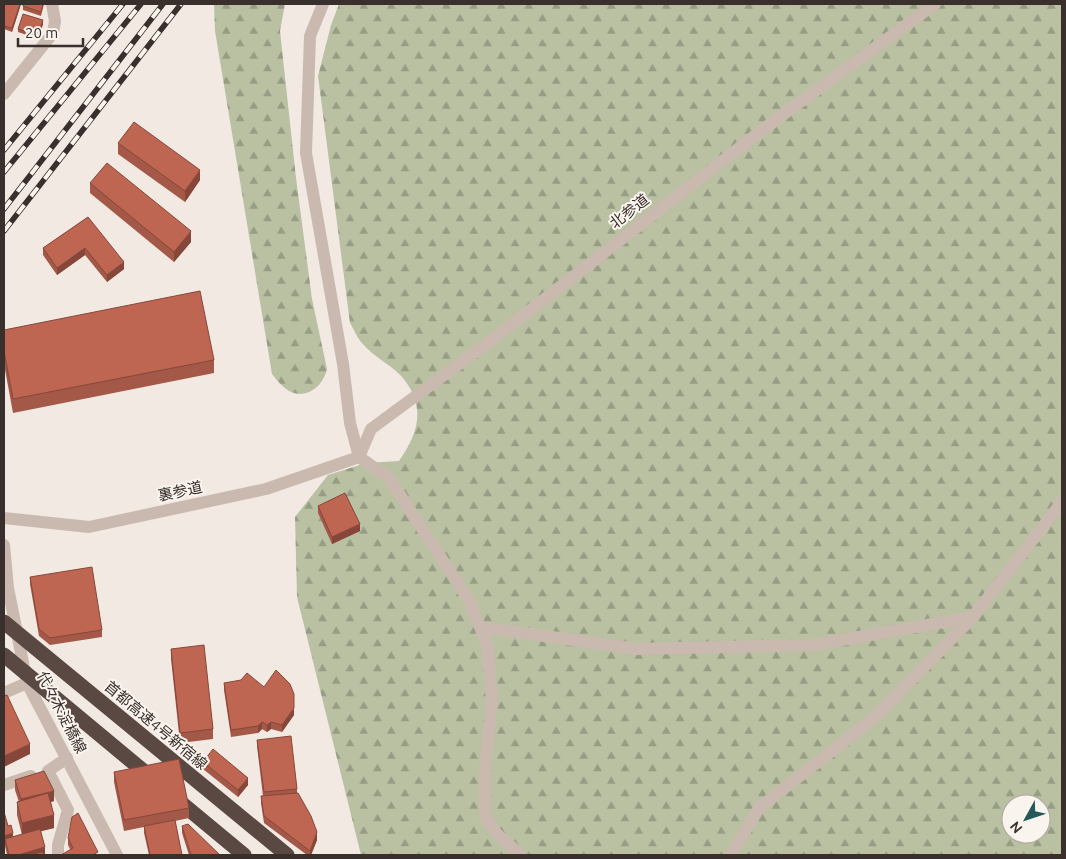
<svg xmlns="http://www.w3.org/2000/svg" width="1066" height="859" font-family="Ubuntu,'Noto Sans JP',sans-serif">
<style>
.forest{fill:url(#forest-firs);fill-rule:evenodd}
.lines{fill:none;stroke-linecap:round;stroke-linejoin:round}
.service{stroke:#cab9ae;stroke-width:12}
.pedestrian{stroke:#cab9ae;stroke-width:12}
.minor{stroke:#cab9ae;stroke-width:12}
.tertiary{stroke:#cab9ae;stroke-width:12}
.rail-casing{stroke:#392f2c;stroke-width:5.5}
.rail{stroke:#faf4ee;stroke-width:4;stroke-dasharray:11;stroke-linecap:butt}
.motorway-bridge{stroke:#5a4943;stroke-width:15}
.wall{fill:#a45847}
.shaded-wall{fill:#86473a}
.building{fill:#bf6653;stroke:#86473a}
.labels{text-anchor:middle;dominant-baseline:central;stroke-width:4;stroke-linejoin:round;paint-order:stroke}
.street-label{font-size:15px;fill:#392f2c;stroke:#faf4ee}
</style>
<defs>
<pattern id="forest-firs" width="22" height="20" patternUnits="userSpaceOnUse" patternTransform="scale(1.25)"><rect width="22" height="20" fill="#b9c1a2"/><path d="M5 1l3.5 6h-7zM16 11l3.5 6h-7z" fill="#979d84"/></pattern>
</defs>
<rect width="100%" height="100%" fill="#f2e9e2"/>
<path class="forest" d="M214 4H285L280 31 296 178 312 299 327 369C323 386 307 400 289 391 282 387 277 380 272 374L215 31Z
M339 4H1062V855H361L297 597 295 517 328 475 366 463 399 461C417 435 426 410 406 382 395 366 374 358 362 343 357 338 354 329 350 323L318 76 331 25ZM1011 804H1041V834H1011Z"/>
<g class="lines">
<path class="service" d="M323 4 310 36 306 153 343 364 350 423 359 457 389 478 468 599 480 627 488 648 492 702 485 770V817L497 834 521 855
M4 518 89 527 266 489 359 457
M480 627 637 649 813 645 973 617
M4 785 31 776
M58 855V845L68 810 48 771 67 758
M731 855 759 808 874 718 973 617 1062 502"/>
<path class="pedestrian" d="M359 457 371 429 493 339 766 127 935 4"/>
<path class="minor" d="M4 94 53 33 55 21 52 4
M4 693 27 683"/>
<path class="tertiary" d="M4 545 8 588 27 683 117 855"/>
<g class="rail-casing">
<path id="rail" d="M4 150 123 4
M4 172 141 4
M4 209 163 4
M4 231 181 4"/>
</g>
<use href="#rail" class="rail"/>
<path class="motorway-bridge" d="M4 622 287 855
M4 655 153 779
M174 797 244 855"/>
</g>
<path class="wall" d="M21 4 12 32 4 29V8Z
M23 4H44L41 16 23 10Z
M43 24 38 39 18 32V29Z
M118 143 200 180 185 202 118 154Z
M90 183 191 242 174 262 90 193Z
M88 217 124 269 107 282 85 255 57 275 43 255V248Z
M4 330 214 360V373L13 413 4 364Z
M318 506 360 531 332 544 318 513Z
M30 577 102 630V637L50 645 39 636 30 584Z
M171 649 213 729V739L180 743 171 659Z
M224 683 294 715 282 732 271 729 267 732 262 729 258 733 231 737 224 690Z
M257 740 297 789V793L317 840 311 855H307L264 823 261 803V796H263L257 746Z
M203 762 248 785 238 797 203 769Z
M114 772 189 808V818L175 821 182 855H149L144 833V827L124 831 114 782Z
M15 780 54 801 51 802 54 828 41 831 45 854 44 855H7L5 846V842L4 843V812L8 826 13 837 22 835 17 815V802H19L15 790Z
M182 826 220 855H189L182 833Z
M68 838 98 855 70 849 68 845Z"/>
<path class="shaded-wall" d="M20 4H21L12 32V28Z
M43 20V24L38 39V35Z
M200 170V180L185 202V191Z
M191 231V242L174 262V252Z
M85 248V255L57 275V268Z
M124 262V269L107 282V275Z
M360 524V531L332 544V537Z
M294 708V715L282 732V725Z
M262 722V729L258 733V726Z
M271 722V729L267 732V725Z
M30 744V754L4 767V756Z
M248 778V785L238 797V790Z
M54 791V801L21 810V799Z
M54 815V828L22 836V823Z
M317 832V840L311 855H310V851Z
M13 833V840L5 839V842L4 843V836Z
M45 847V854L42 855H18Z"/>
<path class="building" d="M5 4H20L12 28 4 26V8Z
M23 4H43L41 12 23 6Z
M23 14 43 20 38 35 18 29Z
M134 122 200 170 185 191 118 143Z
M107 163 191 231 174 252 90 183Z
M88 217 124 262 107 275 85 248 57 268 43 248Z
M200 291 214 360 13 399 4 351V330Z
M345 493 360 524 332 537 318 506Z
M92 567 102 630 50 638 39 629 30 577Z
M204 645 213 729 180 733 171 649Z
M276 670 290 684 294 694V708L282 725 271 722 267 725 262 722 258 726 231 730 224 683 241 680 247 673 264 687Z
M7 695 30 744 4 756V696Z
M291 736 297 789 264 792 257 740Z
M213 749 248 778 238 790 203 762Z
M179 759 189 808 124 820 114 772Z
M44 771 54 791 21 799 15 780Z
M48 793 54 815 22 823 17 802Z
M298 793 311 816 317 832 310 851 264 816 261 796Z
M4 812 8 826 11 825 13 833 4 836Z
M78 813 98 852 93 855H61L73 848 68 838 72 817Z
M175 820 182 855H150L144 826Z
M188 824 220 855H191L182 826Z
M40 829 45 847 18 855H9L5 839Z
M43 852 44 855H28Z"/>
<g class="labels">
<g class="street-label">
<text transform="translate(629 211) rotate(-38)">北参道</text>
<text transform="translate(180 491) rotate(-12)">裏参道</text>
<text transform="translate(62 712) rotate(63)">代々木淀橋線</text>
<text transform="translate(156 725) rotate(40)">首都高速4号新宿線</text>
</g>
</g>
<rect width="1066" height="859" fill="none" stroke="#392f2c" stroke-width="10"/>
<g transform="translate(1026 819) rotate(230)"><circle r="24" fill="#faf4ee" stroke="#ada5a0"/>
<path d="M0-4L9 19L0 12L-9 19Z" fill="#235959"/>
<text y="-8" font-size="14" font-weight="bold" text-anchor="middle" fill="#392f2c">N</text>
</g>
<path d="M18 38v8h65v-8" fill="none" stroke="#392f2c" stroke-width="2.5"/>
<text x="25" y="38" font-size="15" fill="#392f2c" stroke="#faf4ee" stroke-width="4" paint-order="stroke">20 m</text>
</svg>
